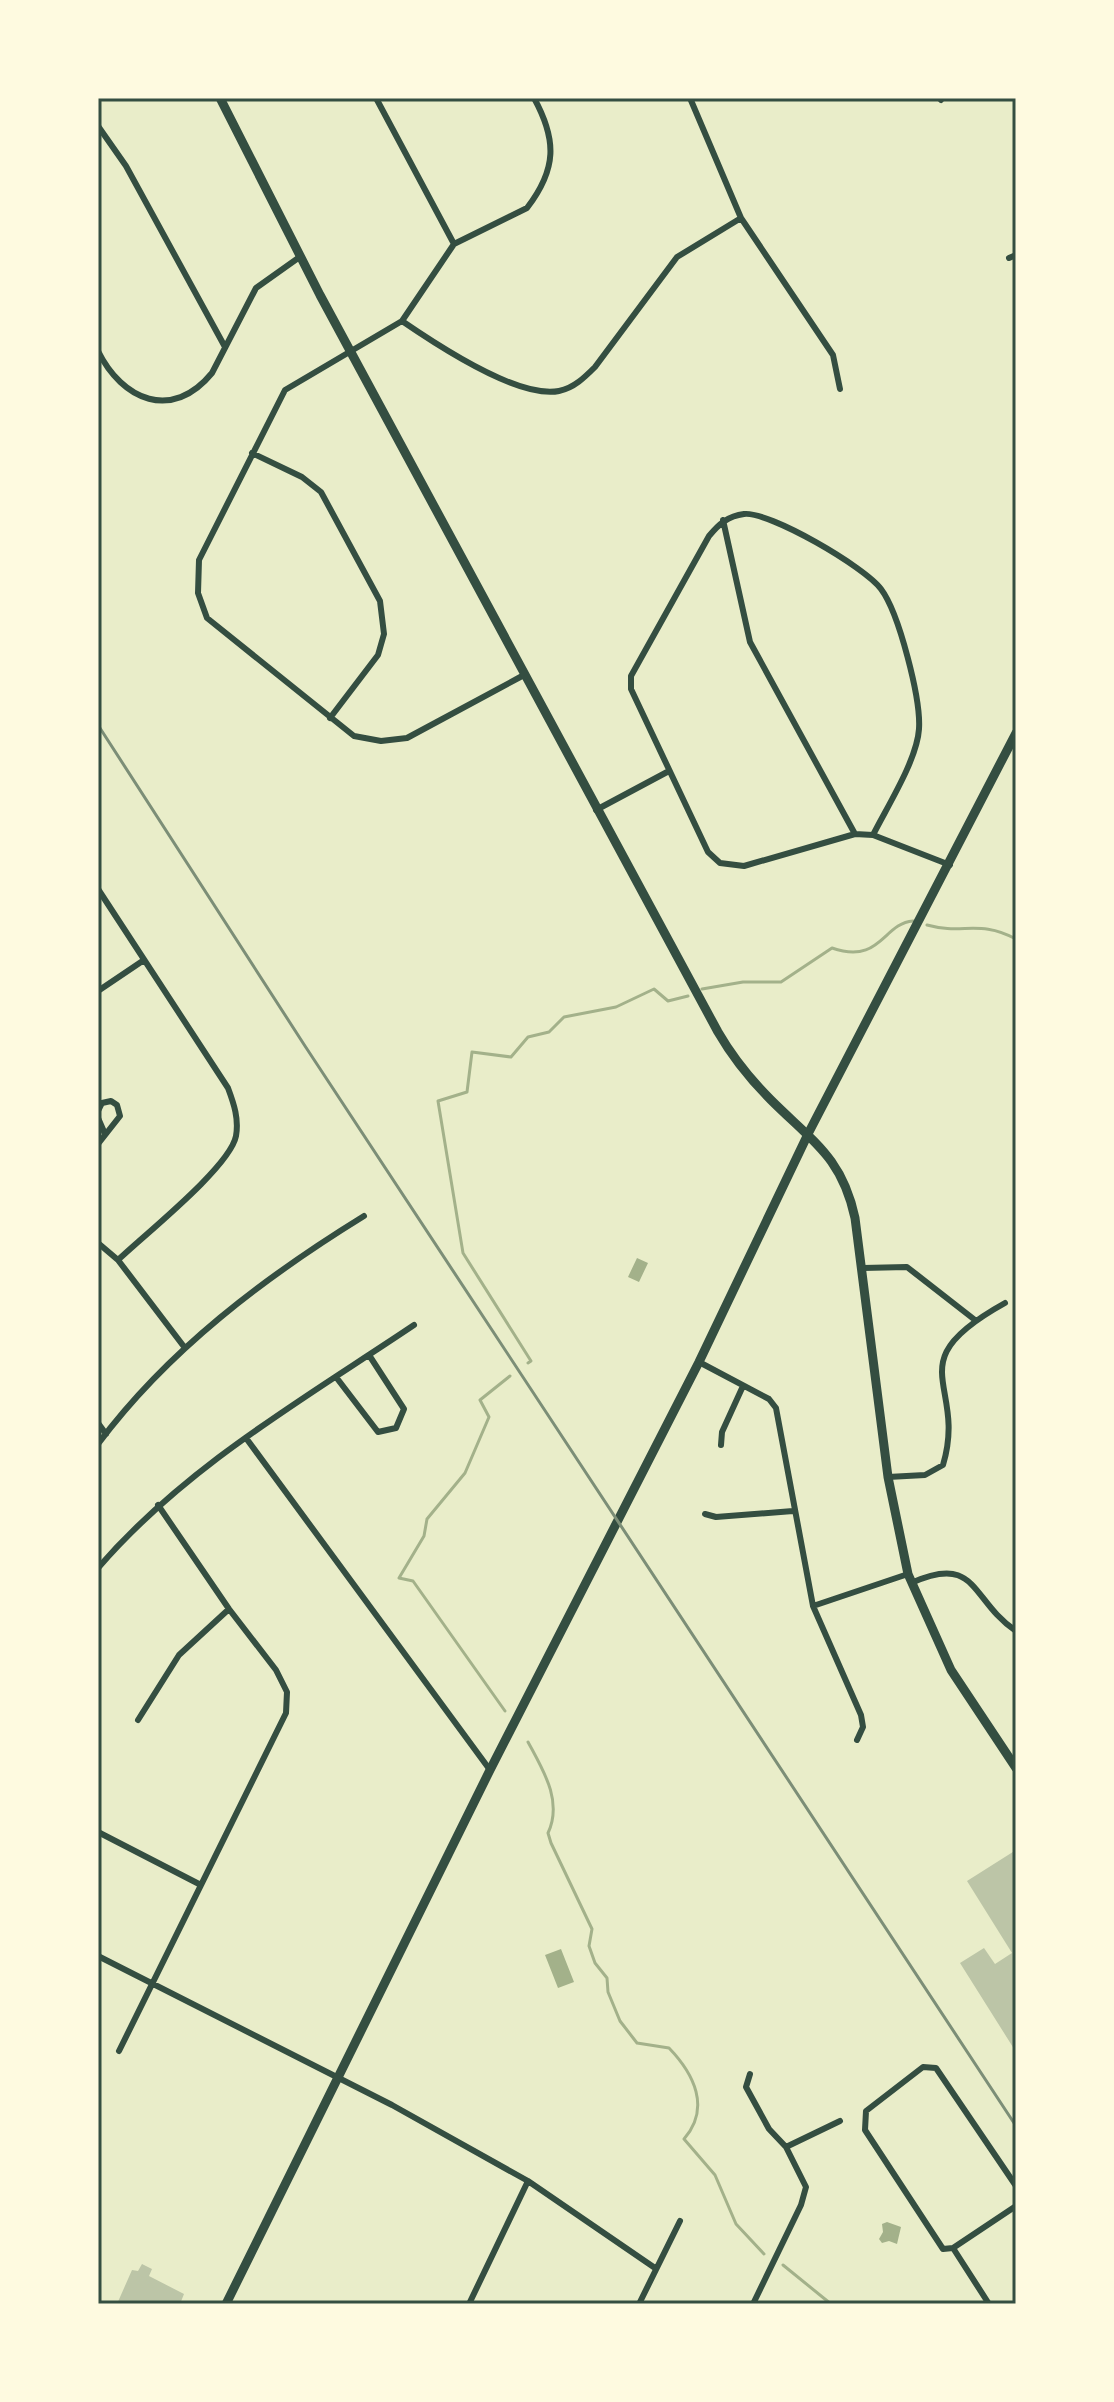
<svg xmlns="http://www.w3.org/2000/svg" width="1114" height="2402" font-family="Overpass,sans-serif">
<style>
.water{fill:#a3b18a}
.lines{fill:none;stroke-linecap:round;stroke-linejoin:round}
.stream{stroke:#a3b18a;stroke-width:3}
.building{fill:#bcc5a7}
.minor{stroke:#344e41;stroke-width:6}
.primary{stroke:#344e41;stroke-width:9}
.rail{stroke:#7c8e77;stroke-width:3}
.neatline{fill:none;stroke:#344e41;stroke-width:3}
</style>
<rect width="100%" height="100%" fill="#e9edc9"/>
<path class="water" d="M637 1258 648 1263 639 1282 628 1277Z
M561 1949 574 1982 558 1988 545 1955Z
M887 2222 901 2227 897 2244 889 2241 882 2243 879 2239 883 2232 882 2224Z"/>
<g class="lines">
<path class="stream" d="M927 925C963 935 979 919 1016 939
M702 989 743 982H781L832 948C881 965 883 923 913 921
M528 1363 531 1361 463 1253 438 1101 467 1092 472 1052 511 1057 528 1037 549 1032 564 1017 616 1007 654 989 668 1001 688 996
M505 1711 413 1581 399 1578 424 1536 427 1519 465 1473 489 1417 480 1400 510 1376
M528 1742C543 1770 563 1801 548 1833L551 1843 592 1929 589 1946 595 1963 607 1978 608 1992 620 2021 637 2043 669 2048C694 2074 711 2108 684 2139L715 2175 736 2224 764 2254
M783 2265 831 2304"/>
</g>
<path class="building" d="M1016 1850V2052L960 1963 984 1948 995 1964 1012 1953 967 1881Z
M142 2264 152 2269 149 2276 184 2294 180 2304H117L132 2270 138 2271Z"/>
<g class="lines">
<path class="minor" d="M376 98 454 244
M690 98 741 218 833 355 840 389
M941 100 942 98
M98 126 126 166 225 347
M1009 258 1016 255
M402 321C437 345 518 399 559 391 574 388 585 377 595 367L677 257 741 218
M98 351C122 400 172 422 212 373L256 288 301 256
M252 453 302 477 321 492 380 601 384 634 378 655 330 718
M723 520 750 642 855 834
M524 675 407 738 381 741 354 736 207 618 198 593 199 560 285 390 402 321 454 244 527 208C557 169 557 140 534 98
M596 810 669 771
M873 835C887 807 917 760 919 729 921 699 899 613 881 589 865 567 769 511 744 514 728 516 719 524 709 536L631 676V689L708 852 720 863 744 866 855 834 873 835 950 865
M98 889 228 1088C234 1104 239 1119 236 1136 230 1167 144 1235 118 1260
M98 991 144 960
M98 1111 102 1103 111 1101 117 1105 120 1116 98 1144
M98 1118 105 1134
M98 1243 118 1260 185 1348
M863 1268 907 1267 975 1320
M699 1362 769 1399 776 1408 813 1606 861 1715 863 1727 857 1740
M336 1377 378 1432 396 1428 404 1409 369 1355
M98 1423 106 1434
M246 1438 490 1770
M98 1444C168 1350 265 1277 364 1216
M721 1445 722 1432 743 1386
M888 1477 925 1475 943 1465C968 1382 895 1364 1005 1303
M705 1514 716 1517 793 1511
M98 1568C186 1466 304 1399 414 1325
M911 1583C978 1553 970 1600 1016 1631
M813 1606 908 1574
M138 1720 179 1655 229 1609
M98 1832 199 1884
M98 1956 392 2105 528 2181 655 2268
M119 2051 286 1713 287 1692 276 1670 229 1609 158 1505
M750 2074 746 2087 769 2129 786 2147 806 2187 801 2205 753 2304
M786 2147 840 2121
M1016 2186 936 2068 923 2067 866 2111 865 2130 943 2249 953 2248 1016 2206
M953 2248 989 2304
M469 2304 528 2181
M639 2304 680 2221"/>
<path class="primary" d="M220 98 320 295 718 1032C733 1058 750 1079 771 1100 812 1141 842 1157 855 1218L888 1477 908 1574 951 1670 1016 1768
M226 2304 490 1770 699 1362 809 1132 1016 733"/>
<path class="rail" d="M98 725 305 1046 1016 2126"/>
</g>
<rect width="1114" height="2402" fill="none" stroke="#fefae0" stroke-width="200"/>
<rect x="100" y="100" width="914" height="2202" class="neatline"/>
</svg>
